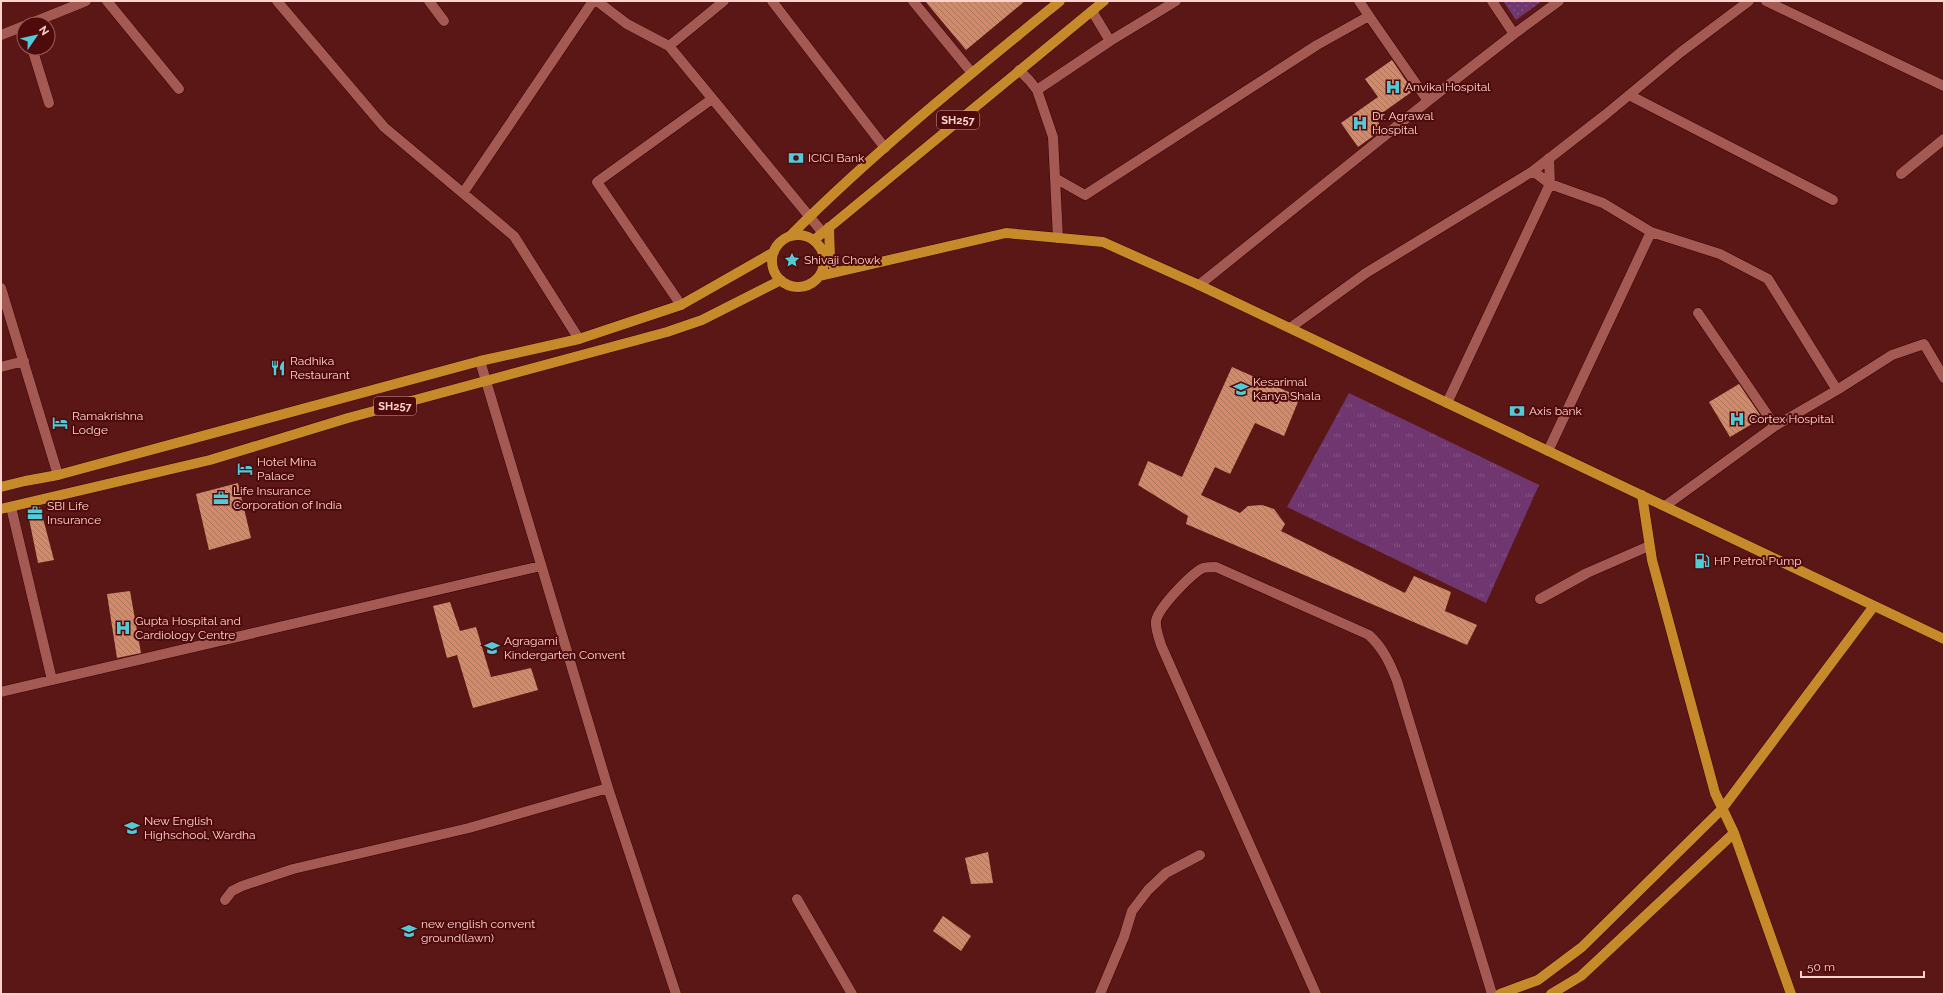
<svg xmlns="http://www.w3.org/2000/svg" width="1945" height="995" font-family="Raleway,sans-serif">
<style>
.grass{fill:url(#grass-dots)}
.park{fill:url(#park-tufts)}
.building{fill:url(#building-back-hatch)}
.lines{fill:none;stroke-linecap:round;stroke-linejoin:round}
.minor-casing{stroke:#370505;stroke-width:11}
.major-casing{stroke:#370505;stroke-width:11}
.minor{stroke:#a45a53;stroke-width:10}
.major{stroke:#c78a2a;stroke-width:10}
.labels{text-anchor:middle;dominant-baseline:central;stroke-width:4;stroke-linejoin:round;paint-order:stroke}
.shield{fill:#4f0b0b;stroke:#ca9794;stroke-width:1}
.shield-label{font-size:11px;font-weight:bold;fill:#fed3ce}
.poi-label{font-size:12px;fill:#fed3ce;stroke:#4f0b0b;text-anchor:start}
</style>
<defs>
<pattern id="grass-dots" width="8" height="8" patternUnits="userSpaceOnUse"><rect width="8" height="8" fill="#6f3670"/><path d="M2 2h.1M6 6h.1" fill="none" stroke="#855283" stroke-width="1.8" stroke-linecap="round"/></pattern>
<pattern id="park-tufts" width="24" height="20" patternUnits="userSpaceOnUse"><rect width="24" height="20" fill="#6f3670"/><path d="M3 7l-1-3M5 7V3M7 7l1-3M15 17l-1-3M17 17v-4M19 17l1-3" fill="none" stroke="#855283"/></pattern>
<pattern id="building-back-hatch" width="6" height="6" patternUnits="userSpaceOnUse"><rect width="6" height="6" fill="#d28b6a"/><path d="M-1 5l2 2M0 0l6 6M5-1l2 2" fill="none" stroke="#aa745d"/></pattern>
</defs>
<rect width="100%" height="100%" fill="#5b1716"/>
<path class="grass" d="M1503 1H1542L1516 20Z"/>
<path class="park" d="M1349 393 1539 485 1486 603 1287 507Z"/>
<path class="building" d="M925 1H1025L966 50Z
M1392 60 1413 91 1375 118 1383 129 1358 147 1341 123 1378 97 1365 79Z
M1232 367 1300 397 1284 436 1255 423 1230 474 1215 467 1201 495 1240 513 1248 506 1262 505 1274 509 1285 524 1281 531 1405 593 1414 576 1451 592 1445 611 1477 625 1467 645 1186 524 1188 516 1138 485 1148 461 1182 477Z
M1739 384 1762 418 1730 437 1709 402Z
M238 483 251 538 209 550 196 494Z
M40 507 54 560 38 563 27 509Z
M130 591 141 653 117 658 107 594Z
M450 602 460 631 476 627 491 677 531 668 538 690 473 708 457 655 447 658 433 606Z
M988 852 993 883 971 884 965 858Z
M943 916 971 936 961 951 933 931Z"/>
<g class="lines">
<g class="minor-casing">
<path id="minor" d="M107 1 179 89
M277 1 384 127 514 236 579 339
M429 1 444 21
M597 1 627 24 669 46
M724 1 669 46 823 233
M772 1 885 148
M913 1 972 73
M1766 1 1944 86
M1092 11 1110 41
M1369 16 1428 101 1514 34 1492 1
M29 24 86 1
M1514 34 1559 1
M1 35 24 26
M32 48 49 103
M1019 70 1029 80 1037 90
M1629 95 1833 200
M1533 171 1605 115 1681 52 1749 1
M1901 174 1944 139
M1055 178 1085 195 1317 45 1369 16 1359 1
M463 193 593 1
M1651 232 1720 254 1768 279 1837 390 1892 355 1924 344 1944 378
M1058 238 1053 137 1037 90 1110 41 1176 1
M1199 285 1428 101
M1 288 58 475
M681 305 597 182 712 99
M1698 313 1775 426
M1290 328 1366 273 1533 171 1550 184 1447 403
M480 361 608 788 676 994
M1 367 24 361
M1548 451 1651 232 1603 203 1550 184 1549 158
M1665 506 1775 426 1837 390
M11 507 52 680
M1540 599 1587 573 1649 546
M1 692 541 566
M797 899 852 994
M225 900 232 891 242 886 293 869 469 828 608 788
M1100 994 1124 937 1132 911 1148 890 1166 873 1200 855
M1316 994 1161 645C1159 638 1155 628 1156 621 1158 608 1191 574 1203 568 1207 567 1212 567 1216 567L1369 635C1383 648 1390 663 1397 681L1492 994"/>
</g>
<g class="major-casing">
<path id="major" d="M829 227 830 257 836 272
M791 235C875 151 968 76 1060 1
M772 261a26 26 0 1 1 52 0a26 26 0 1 1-52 0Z
M814 240 1104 1
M820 276 1006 233 1103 242 1199 285 1944 639
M1 487 25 481 58 475 480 361 579 339 681 305 774 252
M1642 495 1652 560 1715 793 1734 833 1791 994
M1 509 210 460 348 418 667 332 702 320 781 280
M1500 994 1538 980 1582 947 1722 809 1874 606
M1551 994 1581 976 1734 833"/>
</g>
<use href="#minor" class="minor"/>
<use href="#major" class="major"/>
</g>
<defs>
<g id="hospital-bare" transform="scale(1.2)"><path d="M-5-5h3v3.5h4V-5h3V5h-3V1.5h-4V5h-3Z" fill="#52cbd9" stroke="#4f0b0b" stroke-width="2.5" paint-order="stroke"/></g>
<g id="bank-bare" transform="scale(1.2)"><path d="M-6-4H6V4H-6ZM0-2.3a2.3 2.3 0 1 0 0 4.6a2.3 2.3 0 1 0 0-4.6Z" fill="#52cbd9" stroke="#4f0b0b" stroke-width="2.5" paint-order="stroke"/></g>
<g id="sight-bare" transform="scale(1.2)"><path d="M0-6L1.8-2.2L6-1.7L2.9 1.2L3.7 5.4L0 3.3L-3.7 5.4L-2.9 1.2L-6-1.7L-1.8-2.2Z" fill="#52cbd9" stroke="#4f0b0b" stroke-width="2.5" paint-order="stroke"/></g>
<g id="restaurant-bare" transform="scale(1.2)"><path d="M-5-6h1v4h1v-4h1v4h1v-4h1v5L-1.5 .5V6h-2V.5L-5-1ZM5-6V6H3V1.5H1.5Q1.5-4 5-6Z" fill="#52cbd9" stroke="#4f0b0b" stroke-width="2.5" paint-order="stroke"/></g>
<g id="school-bare" transform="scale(1.2)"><path d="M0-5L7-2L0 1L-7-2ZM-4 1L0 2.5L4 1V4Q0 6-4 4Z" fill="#52cbd9" stroke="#4f0b0b" stroke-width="2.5" paint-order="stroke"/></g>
<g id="hotel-bare" transform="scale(1.2)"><path d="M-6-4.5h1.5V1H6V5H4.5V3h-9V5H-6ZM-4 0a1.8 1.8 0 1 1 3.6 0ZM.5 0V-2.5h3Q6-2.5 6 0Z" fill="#52cbd9" stroke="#4f0b0b" stroke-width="2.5" paint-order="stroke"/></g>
<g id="office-bare" transform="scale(1.2)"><path d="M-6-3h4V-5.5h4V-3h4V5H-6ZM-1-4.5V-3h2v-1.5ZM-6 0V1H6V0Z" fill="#52cbd9" stroke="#4f0b0b" stroke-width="2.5" paint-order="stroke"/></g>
<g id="fuel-bare" transform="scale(1.2)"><path d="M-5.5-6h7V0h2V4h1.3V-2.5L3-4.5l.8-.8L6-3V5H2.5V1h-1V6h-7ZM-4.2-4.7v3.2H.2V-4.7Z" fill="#52cbd9" stroke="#4f0b0b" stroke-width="2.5" paint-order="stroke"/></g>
</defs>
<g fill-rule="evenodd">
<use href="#hospital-bare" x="1393" y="87"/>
<use href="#hospital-bare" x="1360" y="123"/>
<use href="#bank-bare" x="796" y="158"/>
<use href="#sight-bare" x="792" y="260"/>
<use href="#restaurant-bare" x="278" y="368"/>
<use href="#school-bare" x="1241" y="389"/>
<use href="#bank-bare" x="1517" y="411"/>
<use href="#hospital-bare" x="1737" y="419"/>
<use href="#hotel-bare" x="60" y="423"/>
<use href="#hotel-bare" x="245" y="469"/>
<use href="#office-bare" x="221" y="498"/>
<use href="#office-bare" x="35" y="513"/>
<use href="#fuel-bare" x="1702" y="561"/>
<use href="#hospital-bare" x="123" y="628"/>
<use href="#school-bare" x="492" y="648"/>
<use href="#school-bare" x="132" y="828"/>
<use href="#school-bare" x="409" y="931"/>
</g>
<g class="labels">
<g class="shield">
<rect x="937" y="111" width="42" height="18" rx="3"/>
<rect x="374" y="397" width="42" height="18" rx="3"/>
</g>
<g class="shield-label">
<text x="958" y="120">SH257</text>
<text x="395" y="406">SH257</text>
</g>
<g class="poi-label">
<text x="1405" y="87">Anvika Hospital</text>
<text x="1372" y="116">Dr. Agrawal<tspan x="1372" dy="14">Hospital</tspan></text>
<text x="808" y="158">ICICI Bank</text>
<text x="804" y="260">Shivaji Chowk</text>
<text x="290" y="361">Radhika<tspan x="290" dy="14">Restaurant</tspan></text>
<text x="1253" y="382">Kesarimal<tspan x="1253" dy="14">Kanya Shala</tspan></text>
<text x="1529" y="411">Axis bank</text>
<text x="72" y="416">Ramakrishna<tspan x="72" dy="14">Lodge</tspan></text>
<text x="1749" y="419">Cortex Hospital</text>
<text x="257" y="462">Hotel Mina<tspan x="257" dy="14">Palace</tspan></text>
<text x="233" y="491">Life Insurance<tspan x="233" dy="14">Corporation of India</tspan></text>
<text x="47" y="506">SBI Life<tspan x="47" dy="14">Insurance</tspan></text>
<text x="1714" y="561">HP Petrol Pump</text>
<text x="135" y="621">Gupta Hospital and<tspan x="135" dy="14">Cardiology Centre</tspan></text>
<text x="504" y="641">Agragami<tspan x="504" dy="14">Kindergarten Convent</tspan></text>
<text x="144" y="821">New English<tspan x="144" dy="14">Highschool, Wardha</tspan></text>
<text x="421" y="924">new english convent<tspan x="421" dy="14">ground(lawn)</tspan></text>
</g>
</g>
<rect width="1945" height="995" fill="none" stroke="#fed3ce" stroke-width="4"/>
<g transform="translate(36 36) rotate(56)"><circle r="19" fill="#4f0b0b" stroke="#955b59"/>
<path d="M0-3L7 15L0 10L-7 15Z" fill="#52cbd9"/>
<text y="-6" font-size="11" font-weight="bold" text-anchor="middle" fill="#fed3ce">N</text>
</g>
<path d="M1801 971v6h123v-6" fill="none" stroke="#fed3ce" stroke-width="2"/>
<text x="1807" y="971" font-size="12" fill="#fed3ce" stroke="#4f0b0b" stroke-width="3" paint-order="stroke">50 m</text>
</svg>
